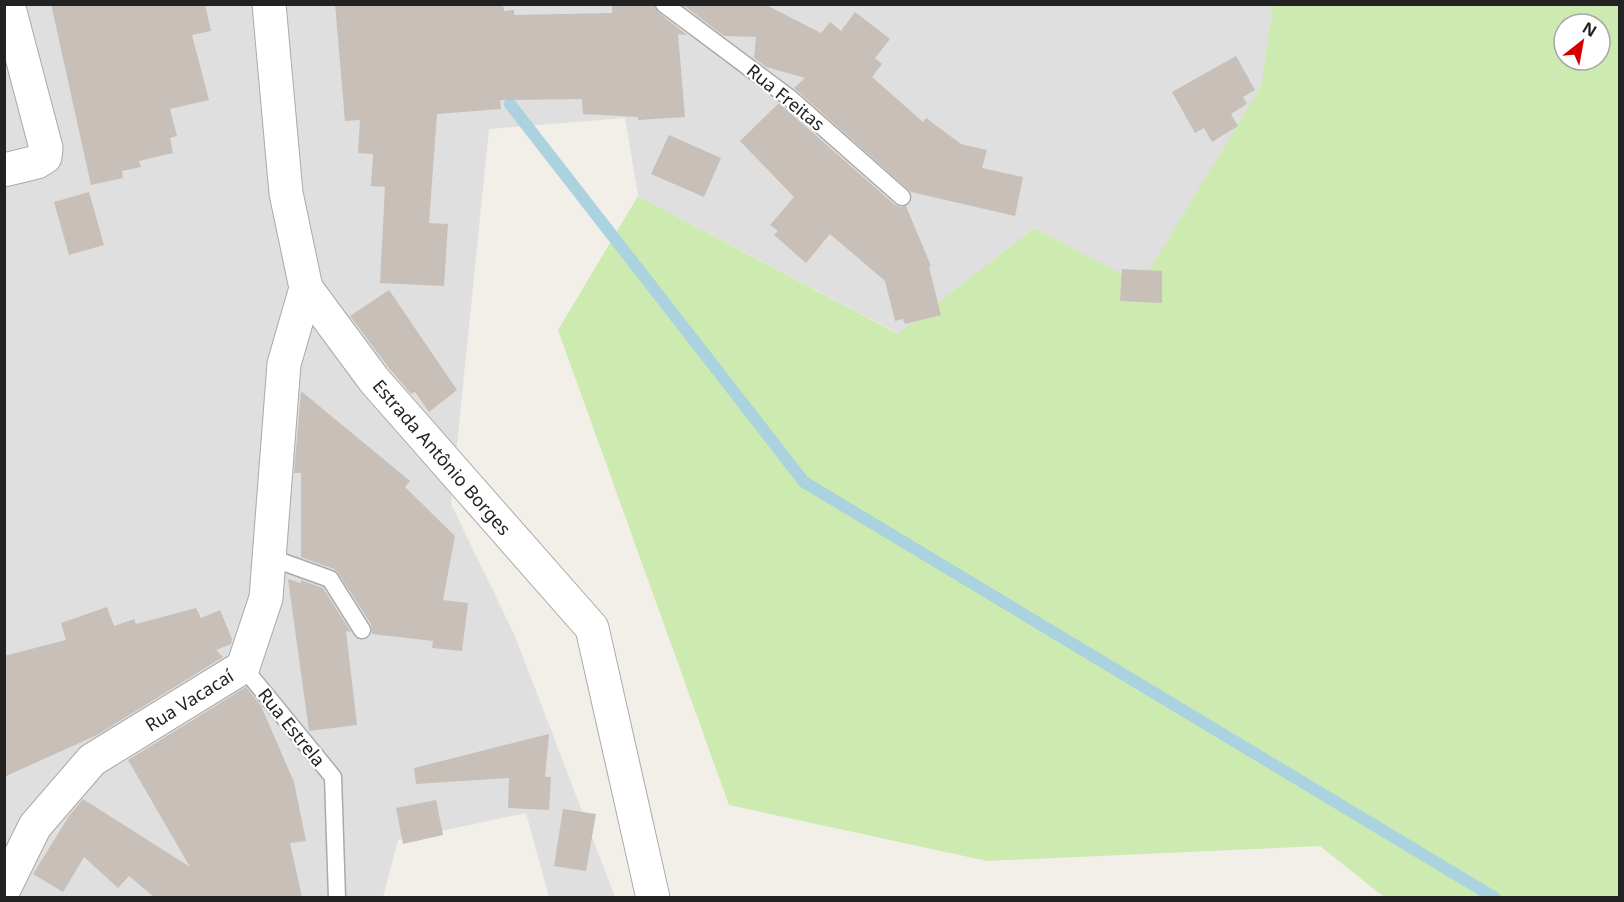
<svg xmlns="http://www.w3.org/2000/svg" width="1624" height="902" font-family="'Noto Sans',sans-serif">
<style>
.residential{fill:#e0dfdf}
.grass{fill:#cdebb0;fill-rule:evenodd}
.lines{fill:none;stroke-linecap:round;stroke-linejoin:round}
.stream{stroke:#aad3df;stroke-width:12}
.building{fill:#c7bfb8}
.service-casing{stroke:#a9a9a9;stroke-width:19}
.minor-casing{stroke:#a9a9a9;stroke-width:35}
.tertiary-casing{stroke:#a9a9a9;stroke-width:35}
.service{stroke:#fff;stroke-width:16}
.minor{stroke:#fff;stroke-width:33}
.tertiary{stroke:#fff;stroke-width:33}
.labels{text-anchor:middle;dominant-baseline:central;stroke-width:4.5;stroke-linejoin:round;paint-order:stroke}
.street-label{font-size:18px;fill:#222;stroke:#fff}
</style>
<rect width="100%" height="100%" fill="#f2efe9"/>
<path class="residential" d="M5 5H1273L1262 86 1141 285 1034 228 899 334 638 196 625 118 489 129 451 504 515 636 615 897H549L526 813 398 840 383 897 5 898Z"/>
<path class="grass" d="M1273 5H1619V897H1384L1320 846 987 861 729 805 558 330 638 196 898 334 1034 228 1141 284 1261 86ZM1564 24H1600V60H1564Z"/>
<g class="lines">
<path class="stream" d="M510 104 804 482 1495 898"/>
</g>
<path class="building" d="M51 4H205L211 31 192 35 209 100 170 109 177 136 170 138 173 153 139 161 141 167 122 171 123 178 91 185Z
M335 4H503L504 11 514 10V15L612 13V4H654L658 12 687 35 678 34 685 117 638 120V117L583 114 582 99 500 100 501 109 437 114 429 223 448 224 444 286 380 283 385 187 371 186 373 154 358 153 360 120 345 121Z
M682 4H764L821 33 830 22 841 31 855 12 890 39 875 58 882 64 872 77 923 122 926 118 961 144 987 150 982 168 1023 177 1015 216 911 192 794 88 805 78 766 67 754 58 756 37 724 36Z
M1236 56 1255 90 1243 97 1247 104 1231 114 1238 126 1212 142 1204 128 1195 133 1172 92Z
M779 103 895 205 901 207 906 206 931 266 929 267 941 315 905 324 903 319 895 321 885 281 830 234 806 263 774 235 778 231 770 225 794 197 740 141Z
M669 135 721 158 704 197 651 174Z
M89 192 104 245 69 255 54 202Z
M1122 269 1162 271V303L1120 301Z
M389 290 457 390 429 412 415 392 411 394 389 368 350 316Z
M301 391 410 481 405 487 455 536 443 600 468 603 462 651 432 648 433 641 372 634 371 624 338 573 334 569 301 557V473H294Z
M288 579 301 583V580L323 588 351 632 346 631 357 725 309 731Z
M107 607 114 626 134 619 136 624 196 608 201 618 220 610 232 639 231 644 216 650 223 657 97 735 4 777V656L66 640 61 623Z
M246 687 261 706 294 782 306 841 290 843 302 897H154L129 876 118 888 84 857 63 892 33 874 69 816 83 799 190 867 128 760Z
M549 734 545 777H551L549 810 508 808 509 778 416 784 414 768Z
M436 800 443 835 403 844 396 808Z
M563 809 596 814 586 871 554 866Z"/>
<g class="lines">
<g class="service-casing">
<path id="service" d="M664 4 791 99 902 197
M269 557 330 579 362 630
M243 667 333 777 337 898"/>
</g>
<g class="minor-casing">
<path id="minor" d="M4 170 37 162 45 157 46 148 8 4
M4 889 35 826 92 760 243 667 266 598 284 364 306 288"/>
</g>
<g class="tertiary-casing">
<path id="tertiary" d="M269 4 286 193 306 288 374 380 592 628 653 898"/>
</g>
<use href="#service" class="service"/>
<use href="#minor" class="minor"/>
<use href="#tertiary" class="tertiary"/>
</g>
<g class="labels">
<g class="street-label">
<text transform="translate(786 97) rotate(39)">Rua Freitas</text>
<text transform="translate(442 457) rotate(49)">Estrada Antônio Borges</text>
<text transform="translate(189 700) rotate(-32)">Rua Vacacaí</text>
<text transform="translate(292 727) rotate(51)">Rua Estrela</text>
</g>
</g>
<rect width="1624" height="902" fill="none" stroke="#222222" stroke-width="12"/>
<g transform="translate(1582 42) rotate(31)"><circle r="28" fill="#ffffff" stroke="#a7a7a7" stroke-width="1.5"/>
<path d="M0-4.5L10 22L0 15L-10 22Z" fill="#d40000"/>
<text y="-9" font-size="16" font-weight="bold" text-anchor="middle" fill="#222222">N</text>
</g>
</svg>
